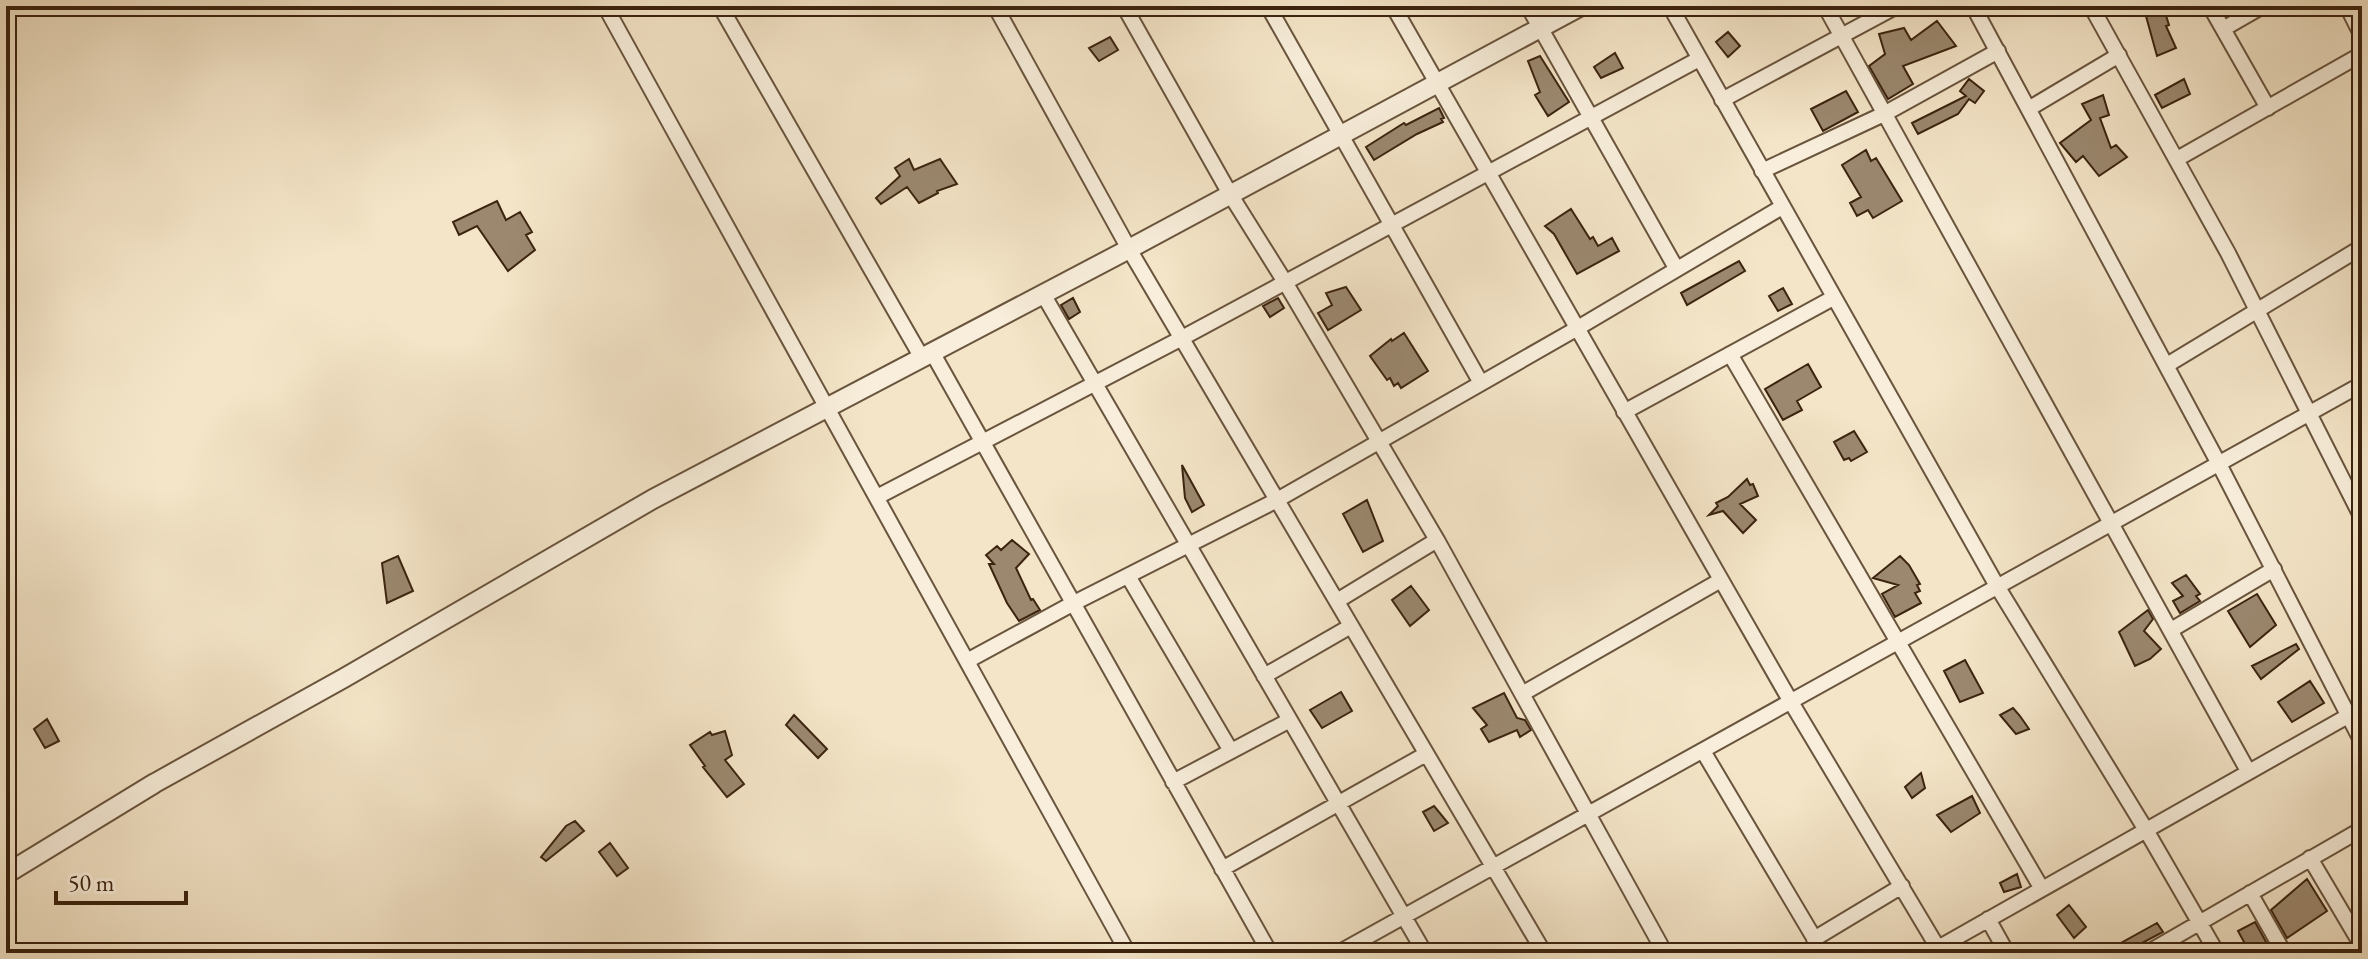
<svg xmlns="http://www.w3.org/2000/svg" width="2368" height="959" font-family="'EB Garamond',serif">
<style>
.building{fill:#9b886f;stroke:#3b230f;stroke-width:2}
.lines{fill:none;stroke-linecap:round;stroke-linejoin:round}
.minor-casing{stroke:#69543d;stroke-width:18}
.tertiary-casing{stroke:#69543d;stroke-width:22}
.minor{stroke:#f8eedb;stroke-width:14}
.tertiary{stroke:#f8eedb;stroke-width:18}
</style>
<rect width="100%" height="100%" fill="#f4e5c8"/>
<filter id="stains"><feTurbulence type="fractalNoise" baseFrequency=".0025" numOctaves="4"/><feColorMatrix values="0 0 0 0 .2 0 0 0 0 .09 0 0 0 0 .02 0 0 0 .5 -.17"/></filter>
<radialGradient id="worn" r=".72"><stop offset=".6" stop-color="#630" stop-opacity="0"/><stop offset="1" stop-color="#630" stop-opacity=".3"/></radialGradient>
<path class="building" d="M2147 6H2163L2169 25 2166 26 2176 48 2157 56 2146 16 2150 14Z
M1937 21 1956 46 1903 66 1913 84 1888 99 1869 66 1885 54 1879 34 1904 28 1911 40Z
M1728 32 1740 46 1728 57 1716 42Z
M1110 37 1118 50 1099 61 1089 48Z
M1615 53 1623 68 1601 78 1594 67Z
M1540 56 1569 102 1548 116 1535 95 1540 92 1528 61Z
M1969 79 1984 91 1975 103 1969 99 1958 114 1918 134 1912 123 1966 96 1960 91Z
M2184 79 2190 94 2162 108 2155 95Z
M1846 91 1858 112 1823 131 1811 109Z
M2103 95 2109 115 2100 118 2111 148 2116 145 2127 157 2099 176 2083 156 2076 162 2060 143 2091 120 2082 104Z
M1439 108 1444 118 1441 119 1443 122 1417 134 1374 160 1366 147 1404 123 1406 125Z
M1866 150 1871 161 1876 158 1902 201 1873 218 1868 210 1857 216 1850 203 1861 197 1842 165Z
M909 159 914 170 940 159 957 184 937 191 938 193 919 203 907 187 881 204 876 198 900 176 895 168Z
M497 201 506 220 520 212 532 232 526 235 535 250 508 271 477 226 459 235 453 222Z
M1571 209 1590 239 1593 237 1598 246 1612 238 1619 251 1577 274 1554 234 1545 226Z
M1739 261 1745 271 1687 305 1681 293Z
M1346 287 1361 310 1328 330 1318 313 1332 305 1326 293Z
M1783 288 1792 304 1778 311 1769 296Z
M1073 298 1080 312 1069 319 1061 305Z
M1278 298 1284 308 1270 317 1263 306Z
M1404 333 1428 371 1401 388 1398 383 1394 386 1390 378 1387 380 1370 356 1391 339 1392 341Z
M1808 364 1821 387 1797 401 1802 410 1783 420 1765 389Z
M1854 431 1867 452 1851 461 1849 458 1844 460 1834 442Z
M1182 465 1204 505 1192 512 1185 498Z
M1747 479 1750 485 1753 484 1758 496 1740 504 1756 520 1743 533 1723 511 1709 515 1718 506 1716 503 1728 497Z
M1367 500 1383 541 1363 552 1343 514Z
M1012 540 1029 554 1016 568 1031 600 1033 599 1040 610 1019 621 1007 603 989 564H994L986 555 997 546 1001 550Z
M398 556 413 591 387 603 382 563Z
M1900 556 1909 565 1920 584 1917 585 1920 591 1915 593 1921 603 1895 617 1882 594 1898 585 1873 578Z
M2186 575 2200 594 2196 596 2200 601 2180 613 2173 601 2183 596 2172 583Z
M1411 586 1429 610 1410 626 1392 600Z
M2257 594 2276 625 2250 647 2228 611Z
M2148 610 2153 619 2144 631 2161 649 2150 659 2135 666 2119 632Z
M2296 644 2299 649 2261 679 2252 666Z
M1965 660 1983 693 1960 702 1944 671Z
M2310 681 2324 703 2292 722 2278 702Z
M1341 692 1352 711 1322 728 1310 710Z
M1504 693 1517 718 1525 720 1531 730 1520 737 1517 730 1489 742 1481 729 1487 725 1473 708Z
M2013 708 2020 716 2029 729 2016 734 2000 715Z
M794 715 827 749 818 758 786 725Z
M47 719 59 741 45 748 34 729Z
M725 731 732 755 725 760 744 784 727 797 703 767 705 766 690 745 710 732 712 735Z
M1921 773 1925 788 1912 798 1905 787Z
M1972 796 1980 813 1951 832 1937 815Z
M1434 806 1448 823 1434 831 1423 812Z
M575 821 584 831 546 861 541 857 566 826Z
M610 843 628 868 617 876 599 852Z
M2017 874 2021 887 2004 892 2000 883Z
M2307 879 2327 911 2287 938 2271 910Z
M2069 905 2086 927 2074 938 2057 915Z
M2255 922 2270 949 2264 953H2250L2238 931Z
M2157 923 2163 932 2125 952 2121 943Z"/>
<g class="lines">
<g class="minor-casing">
<path id="minor" d="M605 6 1128 953
M720 6 922 358
M995 6 1129 249 1544 953
M1124 6 1230 194 1285 282 1437 540 1665 953
M1268 6 1481 383
M1393 6 1791 702 1941 953
M1528 6 1676 268
M1670 6 1997 586 2146 830 2217 953
M1825 6 2248 771
M1973 6 2219 464 2362 742
M2091 6 2228 253 2362 518
M2210 6 2268 108
M2347 6 2362 36
M2223 29 2263 6
M1722 100 1897 6
M2030 108 2119 55
M2177 159 2362 54
M1762 171 1884 114 1998 51
M1043 294 1425 953
M932 352 1270 953
M1730 354 2042 889
M2167 365 2362 247
M1624 412 1833 298
M877 497 1182 338 1699 59
M1128 576 1231 751
M1337 601 1437 540
M2171 630 2274 569
M967 661 1072 604 1277 500 1576 329 1782 207
M1264 676 1351 626
M1522 694 1721 580
M1703 751 1823 953
M1173 782 1290 720
M2310 858 2362 946
M1222 869 1426 754
M2250 893 2284 953
M1988 919 2007 953
M1814 939 1902 886
M1938 948 2362 708
M1338 953 2362 384
M2147 953 2362 829"/>
</g>
<g class="tertiary-casing">
<path id="tertiary" d="M6 874 155 783 344 678 653 499 1129 249 1581 6"/>
</g>
<use href="#minor" class="minor"/>
<use href="#tertiary" class="tertiary"/>
</g>
<rect width="2368" height="959" fill="none" stroke="#f4e5c8" stroke-width="32"/>
<rect x="8" y="8" width="2352" height="943" fill="none" stroke="#3b230f" stroke-width="4"/>
<rect x="16" y="16" width="2336" height="927" fill="none" stroke="#3b230f" stroke-width="2"/>
<path d="M56 891v12h130v-12" fill="none" stroke="#3b230f" stroke-width="4"/>
<text x="68" y="891" font-size="24" fill="#3b230f" stroke="#f8eedb" stroke-width="6" paint-order="stroke">50 m</text>
<rect width="100%" height="100%" filter="url(#stains)"/>
<rect width="100%" height="100%" fill="url(#worn)"/>
</svg>
